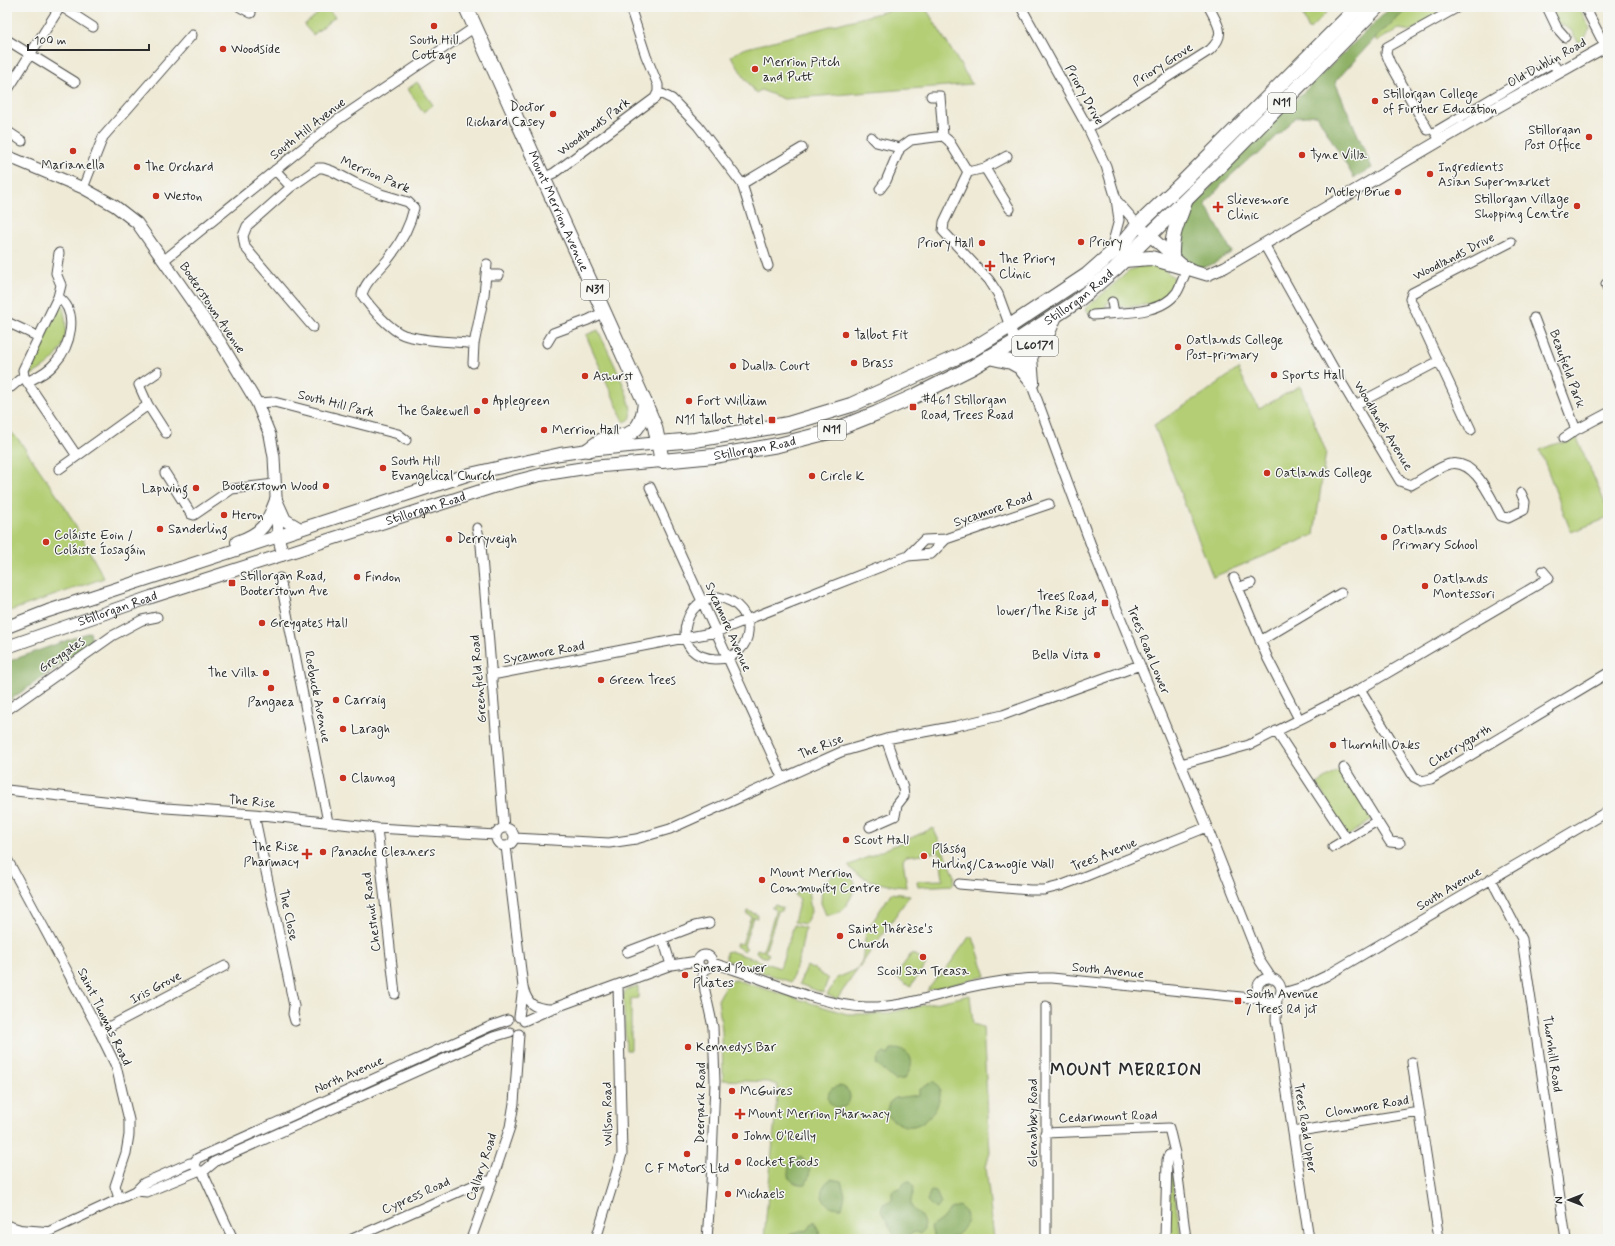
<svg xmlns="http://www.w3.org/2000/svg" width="1615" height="1246" font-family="Mynerve,sans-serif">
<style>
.green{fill:#b3ce74;stroke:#6f7c50}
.forest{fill:#8eb166;stroke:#5c6e48}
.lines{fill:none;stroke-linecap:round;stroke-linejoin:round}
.minor-casing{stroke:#484845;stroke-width:11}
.tertiary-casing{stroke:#484845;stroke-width:13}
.secondary-casing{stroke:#484845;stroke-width:14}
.trunk-casing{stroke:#484845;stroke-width:16}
.minor{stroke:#fff;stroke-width:9}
.tertiary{stroke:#fff;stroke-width:11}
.secondary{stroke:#fff;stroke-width:12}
.trunk{stroke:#fff;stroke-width:14}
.poi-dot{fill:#c8321e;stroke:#f6f6f2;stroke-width:1.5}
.labels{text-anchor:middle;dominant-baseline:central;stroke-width:3;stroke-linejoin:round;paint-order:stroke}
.shield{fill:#f6f6f2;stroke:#686867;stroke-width:1}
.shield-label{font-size:12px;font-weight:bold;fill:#2b2b2b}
.poi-label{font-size:13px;fill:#2b2b2b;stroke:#f6f6f2;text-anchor:start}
.street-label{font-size:13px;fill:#2b2b2b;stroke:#f6f6f2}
.district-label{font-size:17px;font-weight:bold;letter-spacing:1px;fill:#2b2b2b;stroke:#f6f6f2}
</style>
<rect width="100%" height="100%" fill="#f6f6f2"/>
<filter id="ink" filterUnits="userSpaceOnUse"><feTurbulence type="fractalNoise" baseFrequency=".025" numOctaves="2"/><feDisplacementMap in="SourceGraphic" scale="8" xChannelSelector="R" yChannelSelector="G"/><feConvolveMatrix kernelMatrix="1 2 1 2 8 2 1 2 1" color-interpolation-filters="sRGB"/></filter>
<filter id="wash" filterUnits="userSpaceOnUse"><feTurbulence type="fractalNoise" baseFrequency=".012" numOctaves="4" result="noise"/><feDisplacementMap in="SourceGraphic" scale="16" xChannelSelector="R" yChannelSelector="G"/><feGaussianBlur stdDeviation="0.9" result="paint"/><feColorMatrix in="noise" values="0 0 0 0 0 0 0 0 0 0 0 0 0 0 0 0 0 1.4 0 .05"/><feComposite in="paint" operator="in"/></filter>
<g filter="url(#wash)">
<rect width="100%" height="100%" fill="#efead6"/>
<path class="green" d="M326 7 335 17 313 35 304 25Z
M902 7H925L972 84 784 99 761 90 756 93 744 77 731 56 743 49Z
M1299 7H1332L1309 30Z
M1410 7H1449L1411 31 1399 29 1377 41 1375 38Z
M1550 7H1579L1590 29 1583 41 1578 42 1571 30 1557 22Z
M417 82 433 105 423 112 408 89Z
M1143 264 1156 265 1174 277C1176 305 1140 306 1120 307L1116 306 1114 302 1107 303 1105 310 1092 315 1085 309 1128 272Z
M60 305 63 306C71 340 62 359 31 375L28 372Z
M598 330C605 346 635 402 631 417 630 420 627 421 624 422L586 335Z
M1238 369 1259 409 1300 386 1326 452 1314 535 1213 577 1154 425 1203 394Z
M7 428 19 440 65 507 104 578 7 612Z
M1576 436 1608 510V518L1571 532 1540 450C1545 448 1551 445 1556 444 1567 441 1565 447 1576 436Z
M1341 769 1372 819 1348 836 1317 784Z
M933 828 955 876 953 885 918 887 917 881 943 880 940 852 906 856 903 860 907 887C887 886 861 881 848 866Z
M842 873 850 875 855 883C855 892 847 907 839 912 835 914 831 914 826 915L821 903 822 884 836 874Z
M808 889 811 912 805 924 794 922 800 899 795 896 794 894Z
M891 893 910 895 837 999 827 995 837 978 856 970 862 961 866 932Z
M775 905 783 908 782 911H778L765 952 769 954 767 957H763L756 952 757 949 763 951 776 910 771 908Z
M748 911 758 915 757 918 753 917 744 946 747 948 744 951 736 946 737 943 742 944 751 916 747 914Z
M794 925 805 928 800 955 791 982 726 960V952L730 951 780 968Z
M969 937H973L986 976 927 991 939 975 941 976Z
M912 953 927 963 910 987 895 976Z
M807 966 812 969 813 968 828 979 823 993 799 984Z
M736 980 847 1014H884L970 995 973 1024 983 1027 990 1152 986 1167 994 1239H764L778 1085 768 1082 723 1080 722 1030 718 1000 725 987 731 981Z
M638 986V998L631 999V1050H626L623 996 626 990Z
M1171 1167 1181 1239H1168Z"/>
<path class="forest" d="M1391 7H1410L1375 38 1335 82 1372 168 1354 178 1317 115 1296 117 1258 155 1252 156 1227 179 1205 204 1232 252C1208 267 1200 277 1178 251L1181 223 1228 166Z
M90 632 92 643 7 702V662Z
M891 1049C913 1048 917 1064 904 1079L895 1080 876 1064 878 1058 884 1053 888 1055Z
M934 1081C936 1084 939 1087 940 1091 941 1097 938 1104 935 1109 921 1130 904 1132 886 1114L889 1103 895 1098 919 1095V1090Z
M828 1097a11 11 0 1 1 22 0a11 11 0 1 1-22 0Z
M797 1157 802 1158C812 1167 811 1173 806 1184 798 1185 793 1183 788 1177 788 1169 789 1164 793 1158Z
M831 1179 841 1181 845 1194 842 1208C822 1209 814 1190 831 1179Z
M910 1181 914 1188C914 1192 910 1200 911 1204 912 1213 925 1212 924 1230L920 1234 915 1232 901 1239H896L881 1211 883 1204 892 1200V1191L901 1187 904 1182Z
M932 1191 936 1192 941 1203 937 1209 934 1208 927 1201 930 1192Z
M959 1206 965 1212 967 1222C958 1239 952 1239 934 1239L931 1227 942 1219 950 1209Z
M814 1221 820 1233 818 1239H786L791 1233 808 1230Z"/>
</g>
<g filter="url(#ink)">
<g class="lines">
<g class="minor-casing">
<path id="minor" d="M62 7 93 27
M240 7 251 13
M1021 7 1088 128 1106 166 1116 199 1119 220 1110 253
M1547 7 1557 28 1565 37
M1585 7 1605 46
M7 40 75 82
M7 91 60 7
M658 92 672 99 698 126 742 184 768 266
M1088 128 1210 50C1227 34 1218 25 1209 7
M1428 130 1390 63 1386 53 1387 47 1458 7
M7 131 22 141
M943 136 949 141 968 172
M871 137 876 142 900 148 886 181 880 189
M1441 141 1435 132 1540 70 1552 63 1560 72
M900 148 911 140 943 136 940 96H931
M1007 156 985 168 968 172 944 222 943 231 989 280 998 294 1095 556 1207 827 1260 961 1272 979
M985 168 1010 209
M275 170 291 187
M543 178 554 173 655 98 658 92V85L646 56 630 7
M742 184 802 148
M83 188 103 137 192 35
M1118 202 1138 225
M1264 244 1340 380 1400 481 1411 485C1421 480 1440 466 1450 464 1475 458 1491 499 1501 516L1508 518 1524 510 1525 502 1521 493
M163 261 336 121 475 27
M487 275H499
M1606 284 1608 290
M1112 302 1114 313
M1093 315C1120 312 1160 316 1177 292 1181 285 1184 276 1187 269
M1534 318 1576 430
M7 322 39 337
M313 327 245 247 243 236 247 226 291 187 318 168H323L332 171 355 183 381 194 408 202 414 208C410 226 400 244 389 258 380 270 365 281 362 295 370 307 390 330 404 335 426 342 452 341 474 344L484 295 487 264
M547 343 553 333 588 320 604 312
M473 363 474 344
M158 372 139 385 148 405 166 433
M24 376 23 370 58 297
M27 382 77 456
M7 388 11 387 24 376 27 382C37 377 48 372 55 363 70 347 80 312 58 297L61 285 56 273 59 253
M257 403 274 402 398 434 406 440
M1355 405 1439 361
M1471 430 1410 299 1412 293 1511 242
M1564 438 1576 430 1608 413
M59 469 148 405
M165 473 191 514 194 515 232 489 274 484
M650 487 782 777
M477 528 481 545 504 828
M908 556 924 540 946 539 1049 504
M280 578 328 822
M1234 578 1268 659 1299 719
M1238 588 1251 583
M718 597C761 605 756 659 716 659 706 659 698 656 691 649 679 634 687 610 703 601 708 599 713 598 718 597Z
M1260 641 1341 593
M492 675 716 632 908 556 931 554 946 539
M1360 689 1414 777 1422 781 1431 779 1608 673
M7 710 112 636 142 620 157 617
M1276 731 1347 839
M1181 764 1249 745 1360 689 1549 578 1543 571
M1344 768 1390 842 1400 843
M7 790 166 808 254 814 377 828 496 835
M254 814 294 1006 293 1014 295 1021
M870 827 895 816 897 805 904 796 903 788 886 739
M496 837a9 9 0 1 1 18 0a9 9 0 1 1-18 0Z
M377 828 395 994
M514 838 609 843 636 839 670 829 841 752 886 739 956 726 1003 715 1140 665
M506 846 523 987 519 1017
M1333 847 1377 821
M7 859 95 1023 116 1066 129 1120V1135L126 1153 115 1186 119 1198
M1491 879 1522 939 1566 1239
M959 884 1030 890H1044L1060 886 1081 878 1207 827
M663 939 671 965
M627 952 695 926 709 923
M698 962a7 7 0 1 1 14 0a7 7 0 1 1-14 0Z
M712 963C761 976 815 1005 866 1007 894 1008 923 999 950 992 984 983 1016 977 1052 978L1261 999
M702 968 705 991 713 1027 715 1082 711 1184 707 1239
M1257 990a12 12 0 1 1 24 0a12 12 0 1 1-24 0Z
M523 988C528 1004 533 1008 549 1009
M1280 994 1303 987 1326 976 1608 811
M1277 998 1276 1020 1309 1239
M524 1021 551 1009 671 965 698 961
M99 1032 225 966
M1412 1062 1439 1239
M1293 1132 1420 1112
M1045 1133 1169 1128 1175 1153 1186 1239
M198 1171 195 1165V1161L198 1158 491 1026 508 1020
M202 1171 233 1239
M136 1191 147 1192 198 1171H204L216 1161 493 1037 510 1032
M33 1239 136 1191 144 1183 190 1163H195
M352 1239 483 1181H492
M471 1239 492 1181 510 1127 514 1103 519 1034
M596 1239 622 1154 618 985
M1046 1239V1006
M1165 1239 1167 1160 1169 1155 1175 1153"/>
</g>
<g class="tertiary-casing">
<path id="tertiary" d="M7 156 83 188 115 206 137 223 221 343 257 403 270 435 274 457 278 536 283 555
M1138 225 1187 269 1207 275 1225 267 1492 110 1608 45"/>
</g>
<g class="secondary-casing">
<g id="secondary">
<path d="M276 500 285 520 300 529"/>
<path d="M237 542C263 533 267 524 276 500"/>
<path d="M7 627 48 611 470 474 560 454 588 450 659 443"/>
<path id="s1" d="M7 647 151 597 493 487 540 475 591 467 662 461"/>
<path d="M7 1227 20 1231 46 1233"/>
<path d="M7 1238V1239"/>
</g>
</g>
<g class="trunk-casing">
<g id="trunk">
<path id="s2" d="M466 7 645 403 655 427 662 461 714 456 778 445 829 432 877 413 915 396 971 368 1015 342 1076 302 1115 269 1209 177 1377 7"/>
<path d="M1172 256C1171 234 1178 223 1185 202"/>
<path d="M1124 260 1151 258 1186 268"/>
<path d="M989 357 1011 362 1020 367 1032 382"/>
<path d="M1032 382 1030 358 1036 345 1047 335 1055 316"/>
<path d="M659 443 695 440 760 429 788 424 851 405 968 352 1010 326 1087 275 1123 243 1138 225 1182 183 1358 7"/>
<path d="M588 450C594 446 600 440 607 438 611 436 617 438 622 436 639 433 643 419 645 403"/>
</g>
</g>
<use href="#minor" class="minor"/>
<use href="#tertiary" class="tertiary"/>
<use href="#secondary" class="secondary"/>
<use href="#trunk" class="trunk"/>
</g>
</g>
<g class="poi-dot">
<circle cx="434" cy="26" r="4"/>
<circle cx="223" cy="49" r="4"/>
<circle cx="755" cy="69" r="4"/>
<circle cx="1375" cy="101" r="4"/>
<circle cx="553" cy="114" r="4"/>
<circle cx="1589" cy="137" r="4"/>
<circle cx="73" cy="151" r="4"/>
<circle cx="1302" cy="155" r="4"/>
<circle cx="137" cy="167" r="4"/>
<circle cx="1430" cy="174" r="4"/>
<circle cx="1398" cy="192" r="4"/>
<circle cx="156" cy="196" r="4"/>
<circle cx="1577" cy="206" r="4"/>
<path d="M1216 201h4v4h4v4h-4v4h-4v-4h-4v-4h4z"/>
<circle cx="1081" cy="242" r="4"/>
<circle cx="982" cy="243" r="4"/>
<path d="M988 260h4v4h4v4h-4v4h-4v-4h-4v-4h4z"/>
<circle cx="846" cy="335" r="4"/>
<circle cx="1178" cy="347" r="4"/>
<circle cx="854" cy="363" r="4"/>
<circle cx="733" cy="366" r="4"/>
<circle cx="1274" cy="375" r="4"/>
<circle cx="585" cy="376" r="4"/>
<circle cx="485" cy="401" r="4"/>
<circle cx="689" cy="401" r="4"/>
<rect x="909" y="403" width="8" height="8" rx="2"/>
<circle cx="477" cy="411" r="4"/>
<rect x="768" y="416" width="8" height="8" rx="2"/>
<circle cx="544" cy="430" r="4"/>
<circle cx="383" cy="468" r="4"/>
<circle cx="1267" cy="473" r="4"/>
<circle cx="812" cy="476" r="4"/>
<circle cx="326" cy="486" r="4"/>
<circle cx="196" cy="488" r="4"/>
<circle cx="224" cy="515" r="4"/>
<circle cx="160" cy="529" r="4"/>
<circle cx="1384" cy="537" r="4"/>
<circle cx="449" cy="539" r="4"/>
<circle cx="46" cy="542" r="4"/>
<circle cx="357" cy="577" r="4"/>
<rect x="228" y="579" width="8" height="8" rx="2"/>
<circle cx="1425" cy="586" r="4"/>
<rect x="1101" y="599" width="8" height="8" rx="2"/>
<circle cx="262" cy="623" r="4"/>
<circle cx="1097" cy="655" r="4"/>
<circle cx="266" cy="673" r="4"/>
<circle cx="601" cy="680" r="4"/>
<circle cx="271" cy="688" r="4"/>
<circle cx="336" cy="700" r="4"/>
<circle cx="343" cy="729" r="4"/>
<circle cx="1333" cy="745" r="4"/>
<circle cx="343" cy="778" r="4"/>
<circle cx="846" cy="840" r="4"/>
<circle cx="323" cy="852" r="4"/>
<path d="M305 848h4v4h4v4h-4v4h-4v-4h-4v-4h4z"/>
<circle cx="924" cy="856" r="4"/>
<circle cx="762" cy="880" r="4"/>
<circle cx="840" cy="936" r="4"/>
<circle cx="923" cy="957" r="4"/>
<circle cx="685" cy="975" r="4"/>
<rect x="1234" y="997" width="8" height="8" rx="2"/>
<circle cx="688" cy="1047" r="4"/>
<circle cx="732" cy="1091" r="4"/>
<path d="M738 1108h4v4h4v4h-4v4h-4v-4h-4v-4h4z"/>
<circle cx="735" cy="1136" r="4"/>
<circle cx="687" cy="1154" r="4"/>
<circle cx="738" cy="1162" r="4"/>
<circle cx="728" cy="1194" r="4"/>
</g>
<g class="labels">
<g class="shield">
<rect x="1268" y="93" width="28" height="20" rx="3"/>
<rect x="581" y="280" width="28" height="20" rx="3"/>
<rect x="1012" y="336" width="46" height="20" rx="3"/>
<rect x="818" y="420" width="28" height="20" rx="3"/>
</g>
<g class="shield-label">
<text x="1282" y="103">N11</text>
<text x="595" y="290">N31</text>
<text x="1035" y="346">L60171</text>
<text x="832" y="430">N11</text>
</g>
<g class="poi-label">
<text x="434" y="40" text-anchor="middle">South Hill<tspan x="434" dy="15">Cottage</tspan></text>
<text x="231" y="49">Woodside</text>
<text x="763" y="62">Merrion Pitch<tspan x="763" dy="15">and Putt</tspan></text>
<text x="1383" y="94">Stillorgan College<tspan x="1383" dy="15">of Further Education</tspan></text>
<text x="545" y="107" text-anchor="end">Doctor<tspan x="545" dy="15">Richard Casey</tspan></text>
<text x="1581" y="130" text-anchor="end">Stillorgan<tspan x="1581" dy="15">Post Office</tspan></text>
<text x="1310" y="155">Tyne Villa</text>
<text x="73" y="165" text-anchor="middle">Marianella</text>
<text x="145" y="167">The Orchard</text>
<text x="1438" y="167">Ingredients<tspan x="1438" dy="15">Asian Supermarket</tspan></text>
<text x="1390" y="192" text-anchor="end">Motley Brue</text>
<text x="164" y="196">Weston</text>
<text x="1569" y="199" text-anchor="end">Stillorgan Village<tspan x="1569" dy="15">Shopping Centre</tspan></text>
<text x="1227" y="200">Slievemore<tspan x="1227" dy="15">Clinic</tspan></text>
<text x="1089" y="242">Priory</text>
<text x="974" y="243" text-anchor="end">Priory Hall</text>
<text x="999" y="259">The Priory<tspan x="999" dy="15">Clinic</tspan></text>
<text x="854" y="335">Talbot Fit</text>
<text x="1186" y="340">Oatlands College<tspan x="1186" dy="15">Post-primary</tspan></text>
<text x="862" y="363">Brass</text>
<text x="741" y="366">Dualla Court</text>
<text x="1282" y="375">Sports Hall</text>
<text x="593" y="376">Ashurst</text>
<text x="921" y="400">#461 Stillorgan<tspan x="921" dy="15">Road, Trees Road</tspan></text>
<text x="493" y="401">Applegreen</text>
<text x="697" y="401">Fort William</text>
<text x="469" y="411" text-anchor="end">The Bakewell</text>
<text x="764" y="420" text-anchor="end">N11 Talbot Hotel</text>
<text x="552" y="430">Merrion Hall</text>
<text x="391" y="461">South Hill<tspan x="391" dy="15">Evangelical Church</tspan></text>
<text x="1275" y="473">Oatlands College</text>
<text x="820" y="476">Circle K</text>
<text x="318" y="486" text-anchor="end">Booterstown Wood</text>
<text x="188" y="488" text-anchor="end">Lapwing</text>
<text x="232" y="515">Heron</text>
<text x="168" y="529">Sanderling</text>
<text x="1392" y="530">Oatlands<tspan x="1392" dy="15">Primary School</tspan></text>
<text x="54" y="535">Coláiste Eoin /<tspan x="54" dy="15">Coláiste Íosagáin</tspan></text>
<text x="457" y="539">Derryveigh</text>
<text x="240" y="576">Stillorgan Road,<tspan x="240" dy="15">Booterstown Ave</tspan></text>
<text x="365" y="577">Findon</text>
<text x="1433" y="579">Oatlands<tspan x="1433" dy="15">Montessori</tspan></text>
<text x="1097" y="596" text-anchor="end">Trees Road,<tspan x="1097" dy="15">lower/The Rise jct</tspan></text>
<text x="270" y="623">Greygates Hall</text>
<text x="1089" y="655" text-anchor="end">Bella Vista</text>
<text x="258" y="673" text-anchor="end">The Villa</text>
<text x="609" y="680">Green Trees</text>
<text x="344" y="700">Carraig</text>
<text x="271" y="702" text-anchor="middle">Pangaea</text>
<text x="351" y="729">Laragh</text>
<text x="1341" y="745">Thornhill Oaks</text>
<text x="351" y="778">Claunog</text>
<text x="854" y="840">Scout Hall</text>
<text x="299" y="847" text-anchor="end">The Rise<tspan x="299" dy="15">Pharmacy</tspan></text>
<text x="932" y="849">Plásóg<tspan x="932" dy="15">Hurling/Camogie Wall</tspan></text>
<text x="331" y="852">Panache Cleaners</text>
<text x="770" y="873">Mount Merrion<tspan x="770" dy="15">Community Centre</tspan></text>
<text x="848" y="929">Saint Thérèse's<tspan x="848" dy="15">Church</tspan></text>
<text x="693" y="968">Sinead Power<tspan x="693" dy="15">Pliates</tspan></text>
<text x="923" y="971" text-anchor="middle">Scoil San Treasa</text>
<text x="1246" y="994">South Avenue<tspan x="1246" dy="15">/ Trees Rd jct</tspan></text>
<text x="696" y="1047">Kennedys Bar</text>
<text x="740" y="1091">McGuires</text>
<text x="748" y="1114">Mount Merrion Pharmacy</text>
<text x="743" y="1136">John O'Reilly</text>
<text x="746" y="1162">Rocket Foods</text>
<text x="687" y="1168" text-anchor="middle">C F Motors Ltd</text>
<text x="736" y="1194">Michaels</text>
</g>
<g class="street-label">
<text transform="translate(1547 63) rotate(-29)">Old Dublin Road</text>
<text transform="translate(1163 65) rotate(-33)">Priory Grove</text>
<text transform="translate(1084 95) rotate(61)">Priory Drive</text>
<text transform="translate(594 127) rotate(-37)">Woodlands Park</text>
<text transform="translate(308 129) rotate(-38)">South Hill Avenue</text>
<text transform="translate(375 175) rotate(23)">Merrion Park</text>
<text stroke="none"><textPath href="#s2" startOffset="224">Mount Merrion Avenue</textPath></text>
<text transform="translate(1454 257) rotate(-27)">Woodlands Drive</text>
<text stroke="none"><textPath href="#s2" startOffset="950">Stillorgan Road</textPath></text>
<text transform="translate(212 308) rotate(56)">Booterstown Avenue</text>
<text transform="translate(1567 369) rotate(70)">Beaufield Park</text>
<text transform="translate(336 404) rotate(14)">South Hill Park</text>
<text transform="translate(1383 426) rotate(59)">Woodlands Avenue</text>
<text stroke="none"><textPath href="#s2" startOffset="589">Stillorgan Road</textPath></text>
<text stroke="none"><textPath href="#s1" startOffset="441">Stillorgan Road</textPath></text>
<text transform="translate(993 510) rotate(-19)">Sycamore Road</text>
<text stroke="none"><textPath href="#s1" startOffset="117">Stillorgan Road</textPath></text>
<text transform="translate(728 627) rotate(66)">Sycamore Avenue</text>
<text transform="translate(1148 650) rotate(68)">Trees Road Lower</text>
<text transform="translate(544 653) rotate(-10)">Sycamore Road</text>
<text transform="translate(62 655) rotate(-35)">Greygates</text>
<text transform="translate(479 679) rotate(-95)">Greenfield Road</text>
<text transform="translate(317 697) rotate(79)">Roebuck Avenue</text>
<text transform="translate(1460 746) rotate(-31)">Cherrygarth</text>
<text transform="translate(821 747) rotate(-22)">The Rise</text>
<text transform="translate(252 802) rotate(5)">The Rise</text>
<text transform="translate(1104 855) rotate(-22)">Trees Avenue</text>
<text transform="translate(1449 889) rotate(-31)">South Avenue</text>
<text transform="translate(372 912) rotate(-97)">Chestnut Road</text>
<text transform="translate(288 915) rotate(78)">The Close</text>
<text transform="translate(1108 971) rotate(6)">South Avenue</text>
<text transform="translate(156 988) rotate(-28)">Iris Grove</text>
<text transform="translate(104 1017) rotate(64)">Saint Thomas Road</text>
<text transform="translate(1552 1054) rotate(82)">Thornhill Road</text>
<text transform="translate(349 1075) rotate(-24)">North Avenue</text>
<text transform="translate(701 1103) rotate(-89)">Deerpark Road</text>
<text transform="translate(1367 1107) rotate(-9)">Clonmore Road</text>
<text transform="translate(608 1114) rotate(-91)">Wilson Road</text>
<text transform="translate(1108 1117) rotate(-2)">Cedarmount Road</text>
<text transform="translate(1033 1123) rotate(-90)">Glenabbey Road</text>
<text transform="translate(1305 1128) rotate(81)">Trees Road Upper</text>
<text transform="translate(482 1167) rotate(-71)">Callary Road</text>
<text transform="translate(416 1196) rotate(-24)">Cypress Road</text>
</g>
<g class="district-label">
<text x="1126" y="1070">MOUNT MERRION</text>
</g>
</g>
<rect width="1615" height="1246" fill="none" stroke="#f6f6f2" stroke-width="24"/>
<g transform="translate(1569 1200) rotate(270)" stroke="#f6f6f2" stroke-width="3" paint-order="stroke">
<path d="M0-3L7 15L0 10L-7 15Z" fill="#2b2b2b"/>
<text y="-6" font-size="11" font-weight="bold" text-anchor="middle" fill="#2b2b2b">N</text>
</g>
<path d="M28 44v6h121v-6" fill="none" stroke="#2b2b2b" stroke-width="2"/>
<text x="34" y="44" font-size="12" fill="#2b2b2b" stroke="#f6f6f2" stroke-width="3" paint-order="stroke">100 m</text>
</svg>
